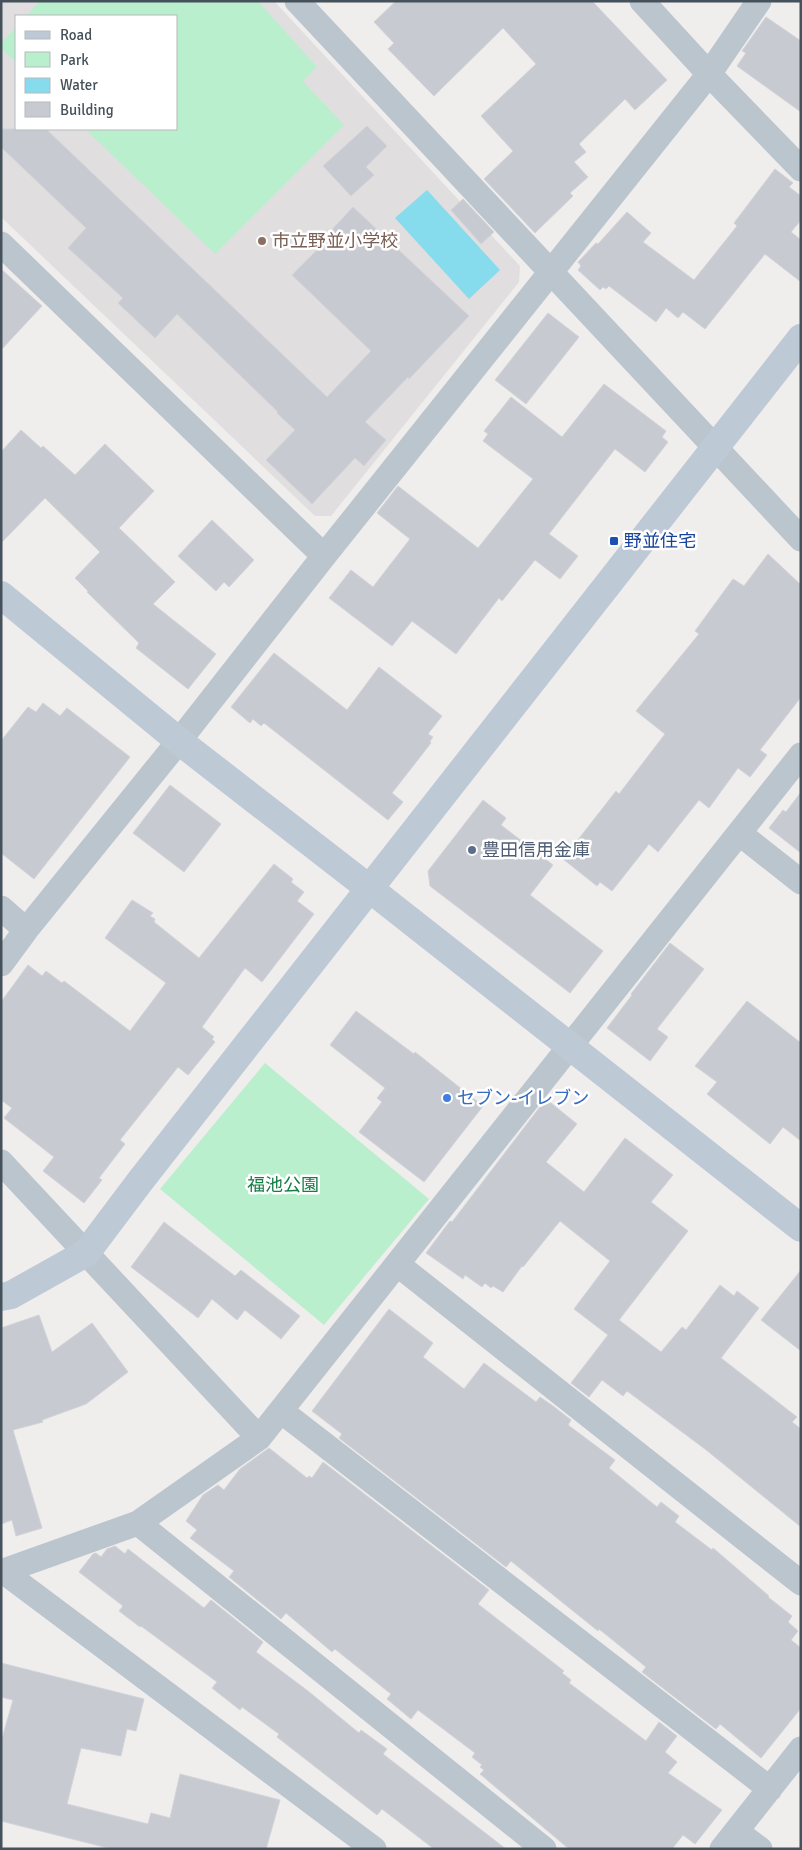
<svg xmlns="http://www.w3.org/2000/svg" width="802" height="1850" font-family="Signika,'Noto Sans JP',sans-serif">
<style>
.education{fill:#e1dedf;fill-rule:evenodd}
.green{fill:#baefcd}
.water{fill:#86dbed}
.building{fill:#c7cad0;stroke:#d1d3d9}
.lines{fill:none;stroke-linecap:round;stroke-linejoin:round}
.street{stroke:#bbc5cd;stroke-width:25}
.secondary{stroke:#bdc9d5;stroke-width:28}
.education-dot{fill:#8d6e63;stroke:#fff;stroke-width:2}
.transit-dot{fill:#1a4fb4;stroke:#fff;stroke-width:2}
.service-dot{fill:#5c6f8a;stroke:#fff;stroke-width:2}
.shop-dot{fill:#3f7fe0;stroke:#fff;stroke-width:2}
.labels{text-anchor:middle;dominant-baseline:central;stroke-width:5;stroke-linejoin:round;paint-order:stroke}
.education-label{font-size:18px;fill:#785e54;stroke:#fff;text-anchor:start}
.transit-label{font-size:18px;fill:#164399;stroke:#fff;text-anchor:start}
.service-label{font-size:18px;fill:#4e5e75;stroke:#fff;text-anchor:start}
.shop-label{font-size:18px;fill:#366cbe;stroke:#fff;text-anchor:start}
.park-label{font-size:18px;fill:#157d46;stroke:#fff}
</style>
<rect width="100%" height="100%" fill="#f0eded"/>
<path class="education" d="M1 1H274L520 266 519 282 331 516H315L1 217ZM16 16H176V129H16Z"/>
<path class="green" d="M40 1H258L317 67 303 81 344 125 215 254 85 129H176V16H26Z
M16 27V62L1 48V43Z
M265 1063 429 1199 324 1325 160 1189Z"/>
<path class="water" d="M427 190 500 270 469 299 395 218Z"/>
<path class="building" d="M396 1H592L667 80 635 110 625 99 579 144 586 152 574 162 588 177 570 193 573 196 535 233 484 179 513 151 481 116 536 64 503 28 434 96 388 49 394 43 374 22Z
M766 17 801 41V112L737 66 746 53 742 51Z
M367 126 387 146 366 167 374 175 351 196 323 166Z
M1 129H46L327 397 371 351 292 275 317 250 315 248 353 207 469 316 409 379 408 377 365 422 386 440 364 466 355 458 312 504 266 460 295 430 277 413 278 412 177 314 155 338 118 303 123 298 68 248 86 228 1 147Z
M775 169 793 183 789 187 801 196V220L791 232 801 240V282L765 254 705 329 683 312 678 318 666 308 656 322 609 286 606 289 603 287 600 290 578 270 581 266 578 262 596 243 598 244 627 212 651 233 643 242 694 280 737 226 734 223Z
M463 199 494 232 481 244 451 210Z
M1 269 42 306 1 350Z
M548 313 579 337 526 404 495 380Z
M604 384 666 431 662 437 668 442 645 472 615 449 549 534 578 556 560 579 535 560 502 601 499 598 456 654 412 621 392 646 329 598 351 570 373 587 410 539 377 513 398 486 478 548 533 479 483 441 488 434 484 431 511 397 562 437Z
M21 430 41 448 43 446 75 475 105 444 154 491 119 528 175 582 153 604 216 654 188 689 136 648 139 643 87 592 88 591 75 578 100 552 45 498 1 543V452Z
M212 520 254 560 229 587 224 582 216 591 178 556Z
M768 554 801 585V697L760 750 767 755 750 777 738 768 709 808 699 800 658 852 649 844 612 891 600 882 597 886 563 859 616 791 619 794 665 734 636 711 699 634 695 631 733 579 744 586Z
M274 653 347 710 379 667 442 716 428 734 433 737 430 741 431 743 392 793 403 802 388 820 264 723 261 726 253 719 250 723 231 707Z
M43 703 60 716 67 708 130 757 34 879 1 853V741L28 707 36 712Z
M170 785 221 824 184 872 133 833Z
M801 792V853L769 828 783 810 786 812Z
M483 800 506 818 501 825 553 865 530 895 603 951 570 993 430 886 428 871Z
M274 864 293 879 291 882 304 892 297 901 314 914 262 982 245 968 202 1027 214 1037 212 1039 215 1042 188 1075 178 1067 120 1140 125 1144 99 1178 102 1180 84 1203 43 1171 54 1157 4 1118 12 1108 1 1100V1002L28 965 42 976 46 971 62 983 64 981 130 1031 166 983 105 938 132 900 153 913 150 916 155 919 154 922 199 958Z
M670 943 704 969 657 1029 668 1037 650 1061 607 1028 632 995 631 994Z
M747 1001 801 1043V1141L783 1127 770 1144 707 1094 717 1082 695 1066Z
M356 1011 414 1054 415 1052 483 1106 424 1182 359 1132 382 1102 377 1098 385 1088 330 1045Z
M546 1099 577 1124 546 1162 584 1192 625 1138 673 1175 651 1202 688 1231 619 1320 661 1352 682 1327 686 1330 720 1285 734 1296 737 1291 759 1308 721 1358 797 1417 792 1422 801 1429V1527L705 1449 627 1391 623 1396 602 1380 589 1397 571 1383 608 1335 574 1309 610 1261 560 1221 523 1267 522 1266 503 1292 493 1286 491 1288 485 1283 482 1287 465 1275 463 1279 426 1253 450 1221 452 1222Z
M164 1222 235 1276 241 1270 300 1316 281 1339 245 1310 237 1320 212 1299 198 1318 131 1267Z
M801 1270V1351L761 1320Z
M389 1309 433 1343 423 1357 464 1389 484 1363 536 1402 540 1397 553 1406 571 1420 568 1425 615 1460 609 1468 657 1507 661 1502 679 1516 675 1522 712 1550 713 1548 769 1596 768 1597 792 1616 788 1622 798 1631 791 1640 801 1648V1708L761 1758 720 1724 716 1729 642 1672 646 1667 599 1629 598 1631 511 1561 506 1567 339 1438 342 1434 312 1411Z
M39 1315 52 1352 92 1323 128 1372 86 1404 42 1420 43 1422 13 1430 42 1528 16 1536 12 1520 1 1524V1328Z
M269 1448 307 1478 309 1476 312 1478 323 1462 489 1590 478 1604 564 1671 562 1673 571 1680 569 1683 646 1741 659 1722 677 1736 665 1752 677 1762 668 1773 722 1810 695 1844 683 1835 672 1849H569L480 1774 484 1770 480 1767 482 1765 472 1757 475 1753 418 1710 411 1719 387 1699 391 1694 335 1649 332 1652 286 1613 281 1619 229 1577 234 1571 190 1538 197 1530 186 1521 203 1495 218 1485 224 1490 240 1469Z
M115 1546 125 1554 128 1549 204 1608 211 1600 263 1642 256 1652 308 1691 359 1733 361 1730 387 1749 383 1754 506 1849H434L382 1809 377 1815 277 1737 279 1734 242 1707 240 1710 212 1688 217 1682 141 1626 140 1627 119 1611 123 1606 79 1572 93 1554 96 1553 101 1557 107 1549Z
M1 1663 144 1699 136 1731 127 1729 121 1756 81 1748 67 1804 148 1824 151 1813 170 1818 180 1774 280 1800 266 1849H112L1 1821V1742L13 1700 1 1697Z"/>
<g class="lines">
<path class="street" d="M297 1 801 539
M642 1 709 74 801 169
M1 244 324 556
M739 833 801 882
M1 908 26 930 179 741 324 556 709 74 759 1
M1 964 26 930
M1 1162 259 1438
M397 1264 801 1583
M281 1411 770 1789
M138 1523 544 1849
M1 1572 138 1523 259 1438 801 755
M4 1572 374 1849
M736 1831 760 1849
M722 1849 801 1749"/>
<path class="secondary" d="M1 595 179 741 370 889 801 1228
M1 1297 11 1295 86 1253 141 1180 801 338"/>
</g>
<circle class="education-dot" cx="262" cy="241" r="5"/>
<rect class="transit-dot" x="609" y="536" width="10" height="10" rx="2.5"/>
<circle class="service-dot" cx="472" cy="850" r="5"/>
<circle class="shop-dot" cx="447" cy="1098" r="5"/>
<g class="labels">
<g class="education-label">
<text x="272" y="241">市立野並小学校</text>
</g>
<g class="transit-label">
<text x="624" y="541">野並住宅</text>
</g>
<g class="service-label">
<text x="482" y="850">豊田信用金庫</text>
</g>
<g class="shop-label">
<text x="457" y="1098">セブン-イレブン</text>
</g>
<g class="park-label">
<text x="283" y="1185">福池公園</text>
</g>
</g>
<rect width="802" height="1850" fill="none" stroke="#45515b" stroke-width="5"/>
<rect x="15" y="15" width="162" height="115" fill="#ffffff" stroke="#b5b9bd"/>
<rect x="25" y="31" width="25" height="8" fill="#bdc9d5" stroke="#b5b9bd"/>
<text x="60" y="40" font-size="15" fill="#45515b">Road</text>
<rect x="25" y="52" width="25" height="15" fill="#baefcd" stroke="#b5b9bd"/>
<text x="60" y="65" font-size="15" fill="#45515b">Park</text>
<rect x="25" y="78" width="25" height="15" fill="#86dbed" stroke="#b5b9bd"/>
<text x="60" y="90" font-size="15" fill="#45515b">Water</text>
<rect x="25" y="102" width="25" height="15" fill="#c7cad0" stroke="#b5b9bd"/>
<text x="60" y="115" font-size="15" fill="#45515b">Building</text>
</svg>
